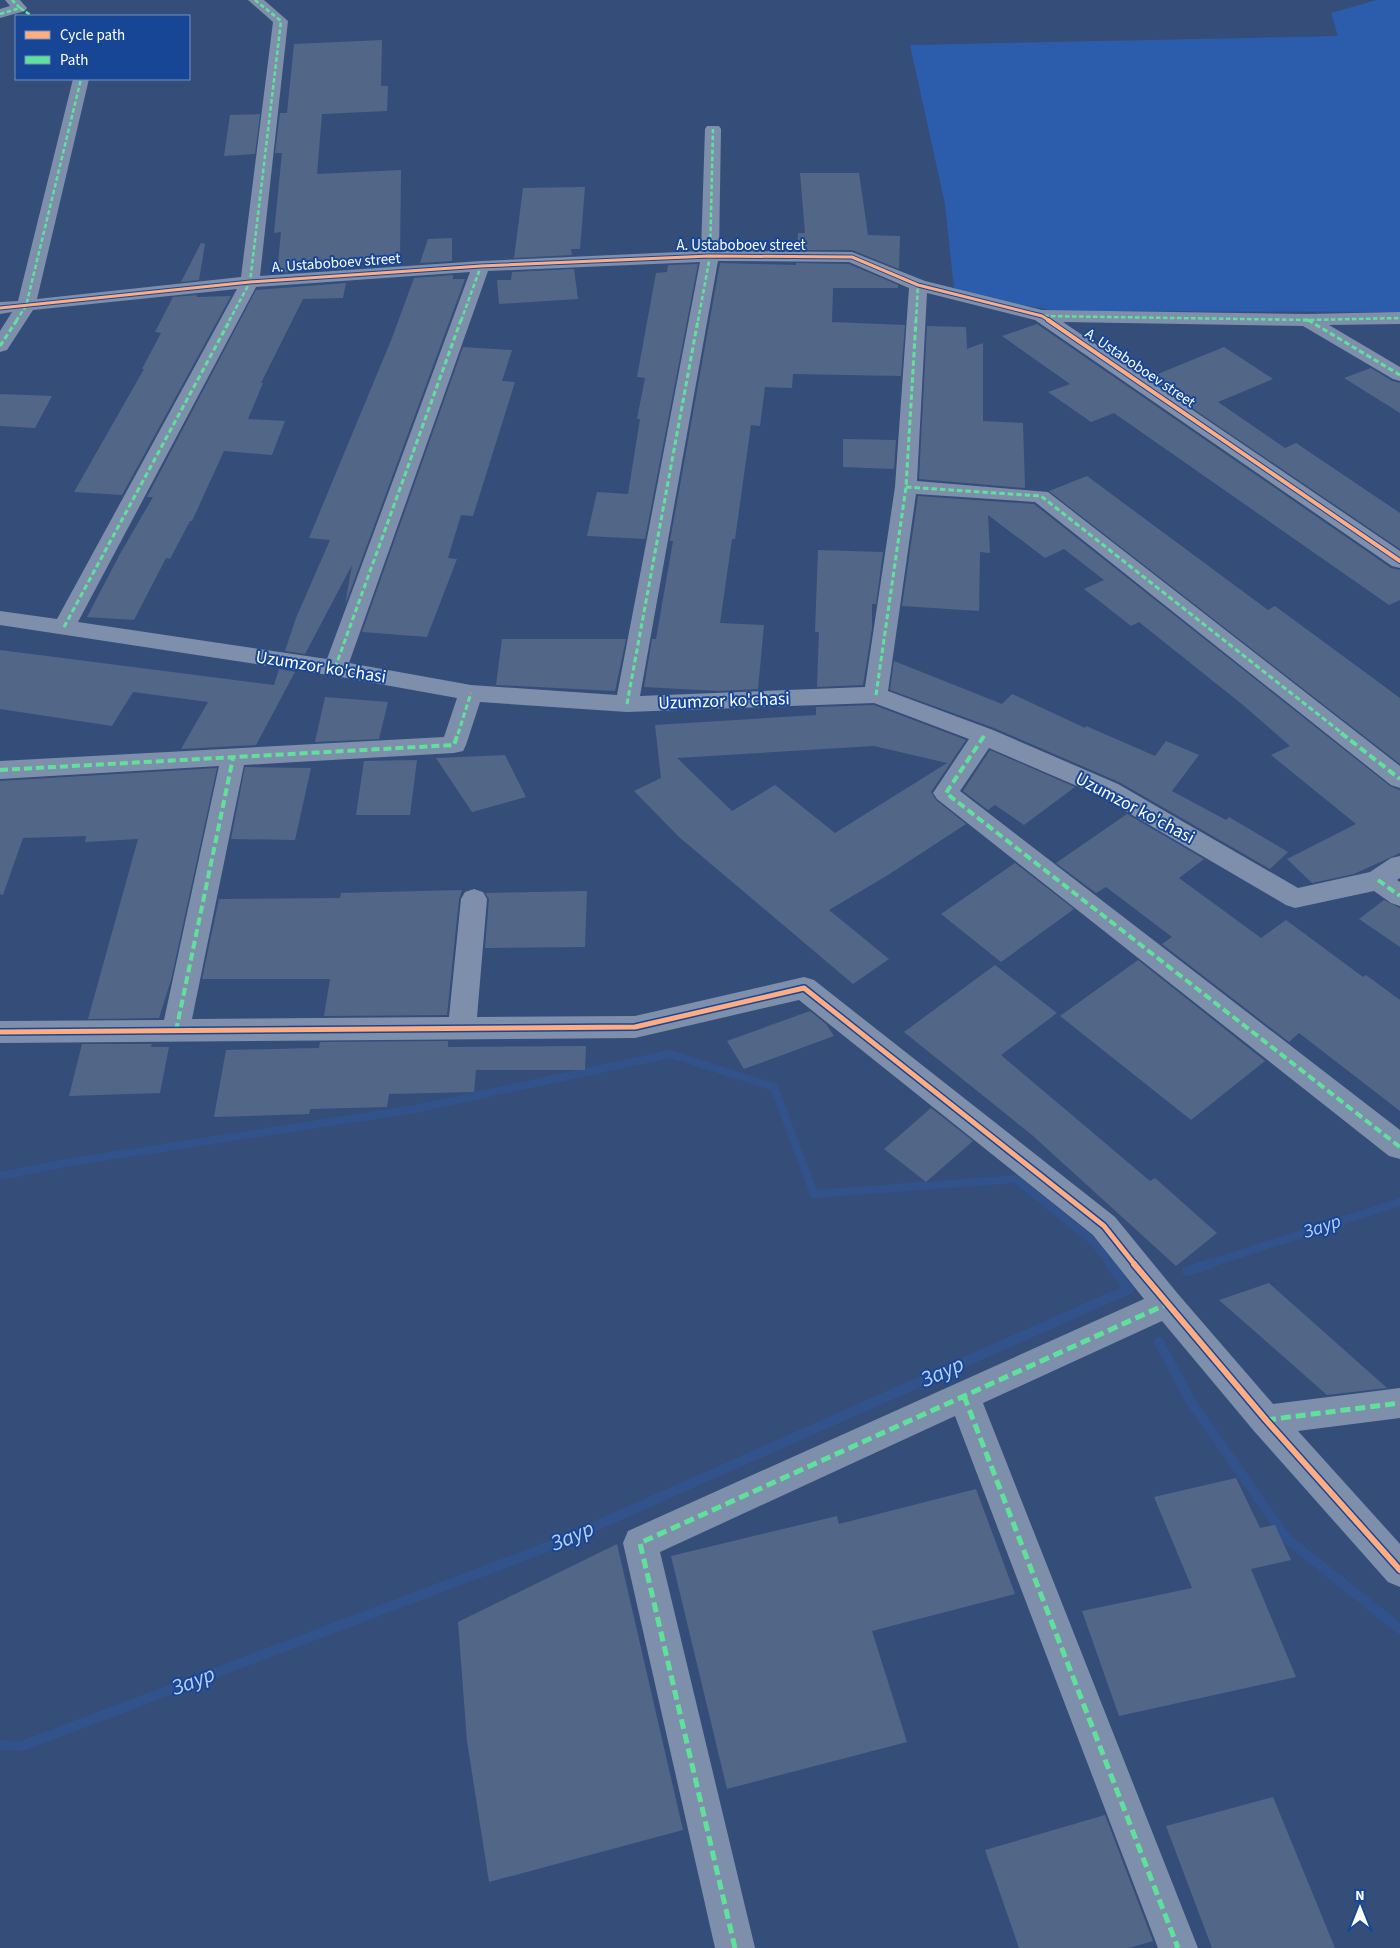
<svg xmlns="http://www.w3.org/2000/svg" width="1400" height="1948" font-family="'Source Sans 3',sans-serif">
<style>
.green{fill:#2c5dac}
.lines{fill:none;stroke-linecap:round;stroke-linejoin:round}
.stream-far1{stroke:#31528b;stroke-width:8}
.stream{stroke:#31528b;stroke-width:10}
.building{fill:#526688;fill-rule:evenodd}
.street{fill:#7e8fab;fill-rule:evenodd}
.quiet-far3{stroke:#60e19b;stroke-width:2.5;stroke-dasharray:4.5 2.5;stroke-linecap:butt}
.quiet-far2{stroke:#60e19b;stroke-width:3;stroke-dasharray:5.5 3;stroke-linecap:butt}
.quiet-far1{stroke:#60e19b;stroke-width:4;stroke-dasharray:8 4;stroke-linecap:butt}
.quiet{stroke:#60e19b;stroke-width:5;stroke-dasharray:10 5;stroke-linecap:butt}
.cycleway-far3-casing{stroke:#184696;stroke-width:5}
.cycleway-far2-casing{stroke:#184696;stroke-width:6}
.cycleway-far1-casing{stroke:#184696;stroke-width:8}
.cycleway-casing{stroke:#184696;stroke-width:9}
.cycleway-far3{stroke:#ffac80;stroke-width:3}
.cycleway-far2{stroke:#ffac80;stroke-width:4}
.cycleway-far1{stroke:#ffac80;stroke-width:5}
.cycleway{stroke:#ffac80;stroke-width:6}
.labels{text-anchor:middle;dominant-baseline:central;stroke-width:4;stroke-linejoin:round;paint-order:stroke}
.far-street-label{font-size:15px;fill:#fff;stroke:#184696}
.street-label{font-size:18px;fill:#fff;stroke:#184696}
.water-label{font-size:19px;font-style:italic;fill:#b6d0f7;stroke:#184696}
.near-water-label{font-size:22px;font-style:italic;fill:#b6d0f7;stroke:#184696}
</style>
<rect width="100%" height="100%" fill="#354e79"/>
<path class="green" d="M1377 0H1400V312L1057 311 1000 301 954 288 945 204 910 45 1338 36 1331 13Z"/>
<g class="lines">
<path class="stream-far1" d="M0 1176 71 1162 415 1109 670 1054 774 1087 814 1194 1016 1179 1094 1242 1111 1265
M1206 1265 1400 1202"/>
<path class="stream" d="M1187 1271 1210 1264
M1159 1342 1191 1402 1287 1539 1400 1629
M0 1745 22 1746 555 1544 1129 1289 1110 1264"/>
</g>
<path class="building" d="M382 40 381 86H388L387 111 322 114 317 174 401 170 400 259 350 262 349 268 277 273 281 232 274 233 282 153H275L280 113H287L294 44Z
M260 114 255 154 224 156 230 115Z
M800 173H859L868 235 900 236 899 269 852 250H797L798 233H805Z
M585 187 580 249H571L572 255 514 258 523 188Z
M452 238V261L420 263 428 239Z
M201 243 205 244 199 280 181 282Z
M720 263 796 265V263L849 264 898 285V288H833L832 322 905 325 901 376 793 374 792 388 765 387 760 426 751 425 735 539H732L720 623 764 625 758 689 718 691 644 687 652 639H656L673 541H670Z
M698 264 645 539 587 536 597 492 628 494 640 419H637L645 378 637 377 656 273 667 272 668 265Z
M574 269 578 299 499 304 497 280H511L512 272Z
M453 275V279H465L345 605 352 565 305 654 285 651 296 618 330 540 309 538 392 338 414 278Z
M346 283 343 298 303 299 261 383H263L248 419 285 421 272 455 224 451 192 521H190L170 559 166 558 134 620 87 617 120 554 153 497H147L256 290Z
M197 295V297L231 296 122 495 74 492 144 369H142L161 333 155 332 173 297Z
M1037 324 1391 568 1400 570V600L1389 605 1114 413 1091 422 1048 392 1070 384 1002 336Z
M927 326 966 327 967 349 983 343V421L1023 423 1025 488 919 479Z
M463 347 512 350 502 381 515 382 473 516 461 515 448 558 457 559 427 637 362 632Z
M1224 347 1273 379 1218 402 1285 448 1296 443 1400 513V549L1148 378Z
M1371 368 1392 381 1400 383V413L1344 378Z
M0 394 52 396 35 428 0 426Z
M843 439 896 440 894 469 843 467Z
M1087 476 1268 610 1275 606 1400 698V764L1049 491Z
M918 496 1034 504 1390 786 1400 790V853L1354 874 1312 883 1287 859 1356 824 1271 755 1290 746 1243 705 1139 622 1131 626 1084 589 1104 580 1064 549 1045 558 988 515 990 553 980 552 979 611 902 606Z
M818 550 883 552 876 604H872V628L863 685 817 687 819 632H815Z
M502 639H626L615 691 496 685Z
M0 650 274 685 279 669 295 672 256 745 181 749 208 702 133 692 112 726 0 709Z
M894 661 1002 704 1012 694 1085 728 1086 726 1155 756 1166 741 1199 755 1172 791 1226 820 1229 817 1288 852 1270 869 1119 782 994 728 890 690Z
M325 697 388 702 379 739 315 742Z
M874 705 966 740 931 792 936 800 966 824 888 875 829 910 889 959 853 984 679 837 634 791 661 778 655 725 816 715V707ZM874 746 947 763 835 833 775 785 732 811 677 758Z
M990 750 1075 787 1024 825 995 805 988 810 963 791Z
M505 755 526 797 472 812 436 758Z
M417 760 410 815H356L364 761Z
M245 767 311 768 295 840 231 839Z
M217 768 171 980 159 1018 88 1019 138 839 85 842 86 836 23 838 3 895 0 894V781Z
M1127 814 1204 859 1179 878 1261 938 1286 920 1363 977 1366 975 1400 1000V1111L1299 1033 1289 1042 1162 944 1172 937 1106 887 1096 893 1056 863Z
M1015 863 1074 909 1001 962 941 914Z
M462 890 459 899 447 1015 324 1016 330 979H202L219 899 340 898 341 893Z
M587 891 585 947 485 948 489 899 485 893Z
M1384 900 1400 908V947L1359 919Z
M1138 960 1265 1061 1191 1120 1060 1016Z
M995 965 1057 1013 1001 1055 1150 1181 1155 1178 1217 1233 1176 1266 1032 1135 904 1032Z
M810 1011 826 1024 834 1036 744 1069 727 1041Z
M448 1041V1047L586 1046 585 1070H476L474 1092 389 1094 387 1107 310 1109 309 1114 214 1117 226 1050 319 1048 320 1042Z
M82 1044H152L151 1047H169L160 1093 69 1096Z
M931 1108 973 1141 926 1182 884 1149Z
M1269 1283 1387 1388 1327 1395 1219 1300Z
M1236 1478 1260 1528 1275 1525 1291 1560 1251 1569 1296 1677 1119 1716 1082 1611 1192 1588 1154 1497Z
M976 1489 1015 1594 872 1631 907 1742 727 1789 671 1556 837 1516 839 1524Z
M617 1544 683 1830 489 1882 467 1741 458 1622Z
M1273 1797 1335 1948H1212L1166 1826Z
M1105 1815 1153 1941 1129 1948H1019L985 1850Z"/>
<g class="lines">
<path class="street" d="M5 0H20L27 8 25 11 0 18V9L10 6Z
M248 0H264L288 21 260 276 481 261 701 251 705 129 707 126H719L721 129 719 251 852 252 925 281 1042 310 1307 314 1400 312V324L1329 325 1400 367V381L1393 379 1303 326 1063 322 1400 551V568L1392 566 1035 320 927 293 917 481 1048 492 1400 766V788L1391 785 1035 502 916 494 888 691 993 730 1118 784 1298 888 1370 872 1391 858 1400 856V878L1397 880 1400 882V906L1391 903 1374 891 1295 908 1286 905 1100 796 989 748 960 791 1400 1130V1159L1389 1156 937 799 933 793 969 739 874 703 627 712 480 702 466 745 463 751 454 753 244 765 192 1019 449 1017 461 899 465 892 474 889 483 892 487 899 477 1017 635 1016 804 977 814 980 1115 1217 1178 1294 1273 1404 1400 1388V1418L1298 1431 1400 1544V1587L1388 1582 1254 1431 1162 1321 983 1403 1198 1948H1158L955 1416 660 1552 755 1948H715L623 1543 628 1531 1144 1299 1093 1235 799 1000 635 1038 0 1043V1021L164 1020 219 766 0 779V761L444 737 457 698 335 676 0 625V611L57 619 237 289 33 310 7 350 0 352V331L12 312 0 314V302L18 301 73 79H89L37 299 241 277 273 22ZM718 261 849 262 909 288 895 487 865 687 640 696ZM700 262 617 695 471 685 349 663 488 271ZM470 272 327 659 78 622 256 287Z"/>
<path class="quiet-far3" d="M20 8 32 16
M0 14 20 8 12 0
M1044 316 1307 320 1400 318
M1308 320 1310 321
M16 321 26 306 81 79
M229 321 250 282 281 21 255 0
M461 321 481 266
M698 321 710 256 713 129
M916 321 918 285"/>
<path class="quiet-far2" d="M1303 320H1310
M1308 320 1400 375
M0 346 17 320
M906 487 1041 496 1343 734
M64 627 230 320
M335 668 461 320
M876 695 906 487 916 320
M627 704 698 320
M458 734 471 693"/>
<path class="quiet-far1" d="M1341 733 1400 779
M984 736 946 793 1400 1147
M0 770 454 745 458 733
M1378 880 1400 896
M176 1031 233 758"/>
<path class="quiet" d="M964 1396 1178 1948
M1266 1420 1400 1403
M735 1948 640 1543 1167 1304"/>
<g class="cycleway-far3-casing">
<path id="cycleway-far3" d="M0 308 250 282 481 266 710 256 852 257 918 285 1042 316 1050 321"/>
</g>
<g class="cycleway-far2-casing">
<path id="cycleway-far2" d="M1048 320 1400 561"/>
</g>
<g class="cycleway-far1-casing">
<path id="cycleway-far1" d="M0 1032 635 1027 804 988 1104 1226 1135 1265"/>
</g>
<g class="cycleway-casing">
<path id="cycleway" d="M1134 1264 1266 1420 1400 1570"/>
</g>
<use href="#cycleway-far3" class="cycleway-far3"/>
<use href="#cycleway-far2" class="cycleway-far2"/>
<use href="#cycleway-far1" class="cycleway-far1"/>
<use href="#cycleway" class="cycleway"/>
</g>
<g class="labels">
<g class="far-street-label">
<text x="741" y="245">A. Ustaboboev street</text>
<text transform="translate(336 263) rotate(-4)">A. Ustaboboev street</text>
<text transform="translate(1140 368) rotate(34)">A. Ustaboboev street</text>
</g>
<g class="street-label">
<text transform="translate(321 667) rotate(9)">Uzumzor ko'chasi</text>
<text transform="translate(724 701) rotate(-2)">Uzumzor ko'chasi</text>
<text transform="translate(1135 808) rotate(28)">Uzumzor ko'chasi</text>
</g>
<g class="water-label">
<text transform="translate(1322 1227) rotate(-18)">Заур</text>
</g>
<g class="near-water-label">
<text transform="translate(942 1372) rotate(-24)">Заур</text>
<text transform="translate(572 1536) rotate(-23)">Заур</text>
<text transform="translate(193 1681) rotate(-21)">Заур</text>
</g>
</g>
<rect x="15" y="15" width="175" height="65" fill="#184696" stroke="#7490c0"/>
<rect x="25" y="31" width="25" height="8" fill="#ffac80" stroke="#7490c0"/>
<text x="60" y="40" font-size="15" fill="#ffffff">Cycle path</text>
<rect x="25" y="56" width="25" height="8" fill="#60e19b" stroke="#7490c0"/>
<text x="60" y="65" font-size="15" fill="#ffffff">Path</text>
<g transform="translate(1360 1908)" stroke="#184696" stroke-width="4" paint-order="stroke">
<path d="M0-4L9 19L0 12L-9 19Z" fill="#ffffff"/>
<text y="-8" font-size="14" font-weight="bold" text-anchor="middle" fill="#ffffff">N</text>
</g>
</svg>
